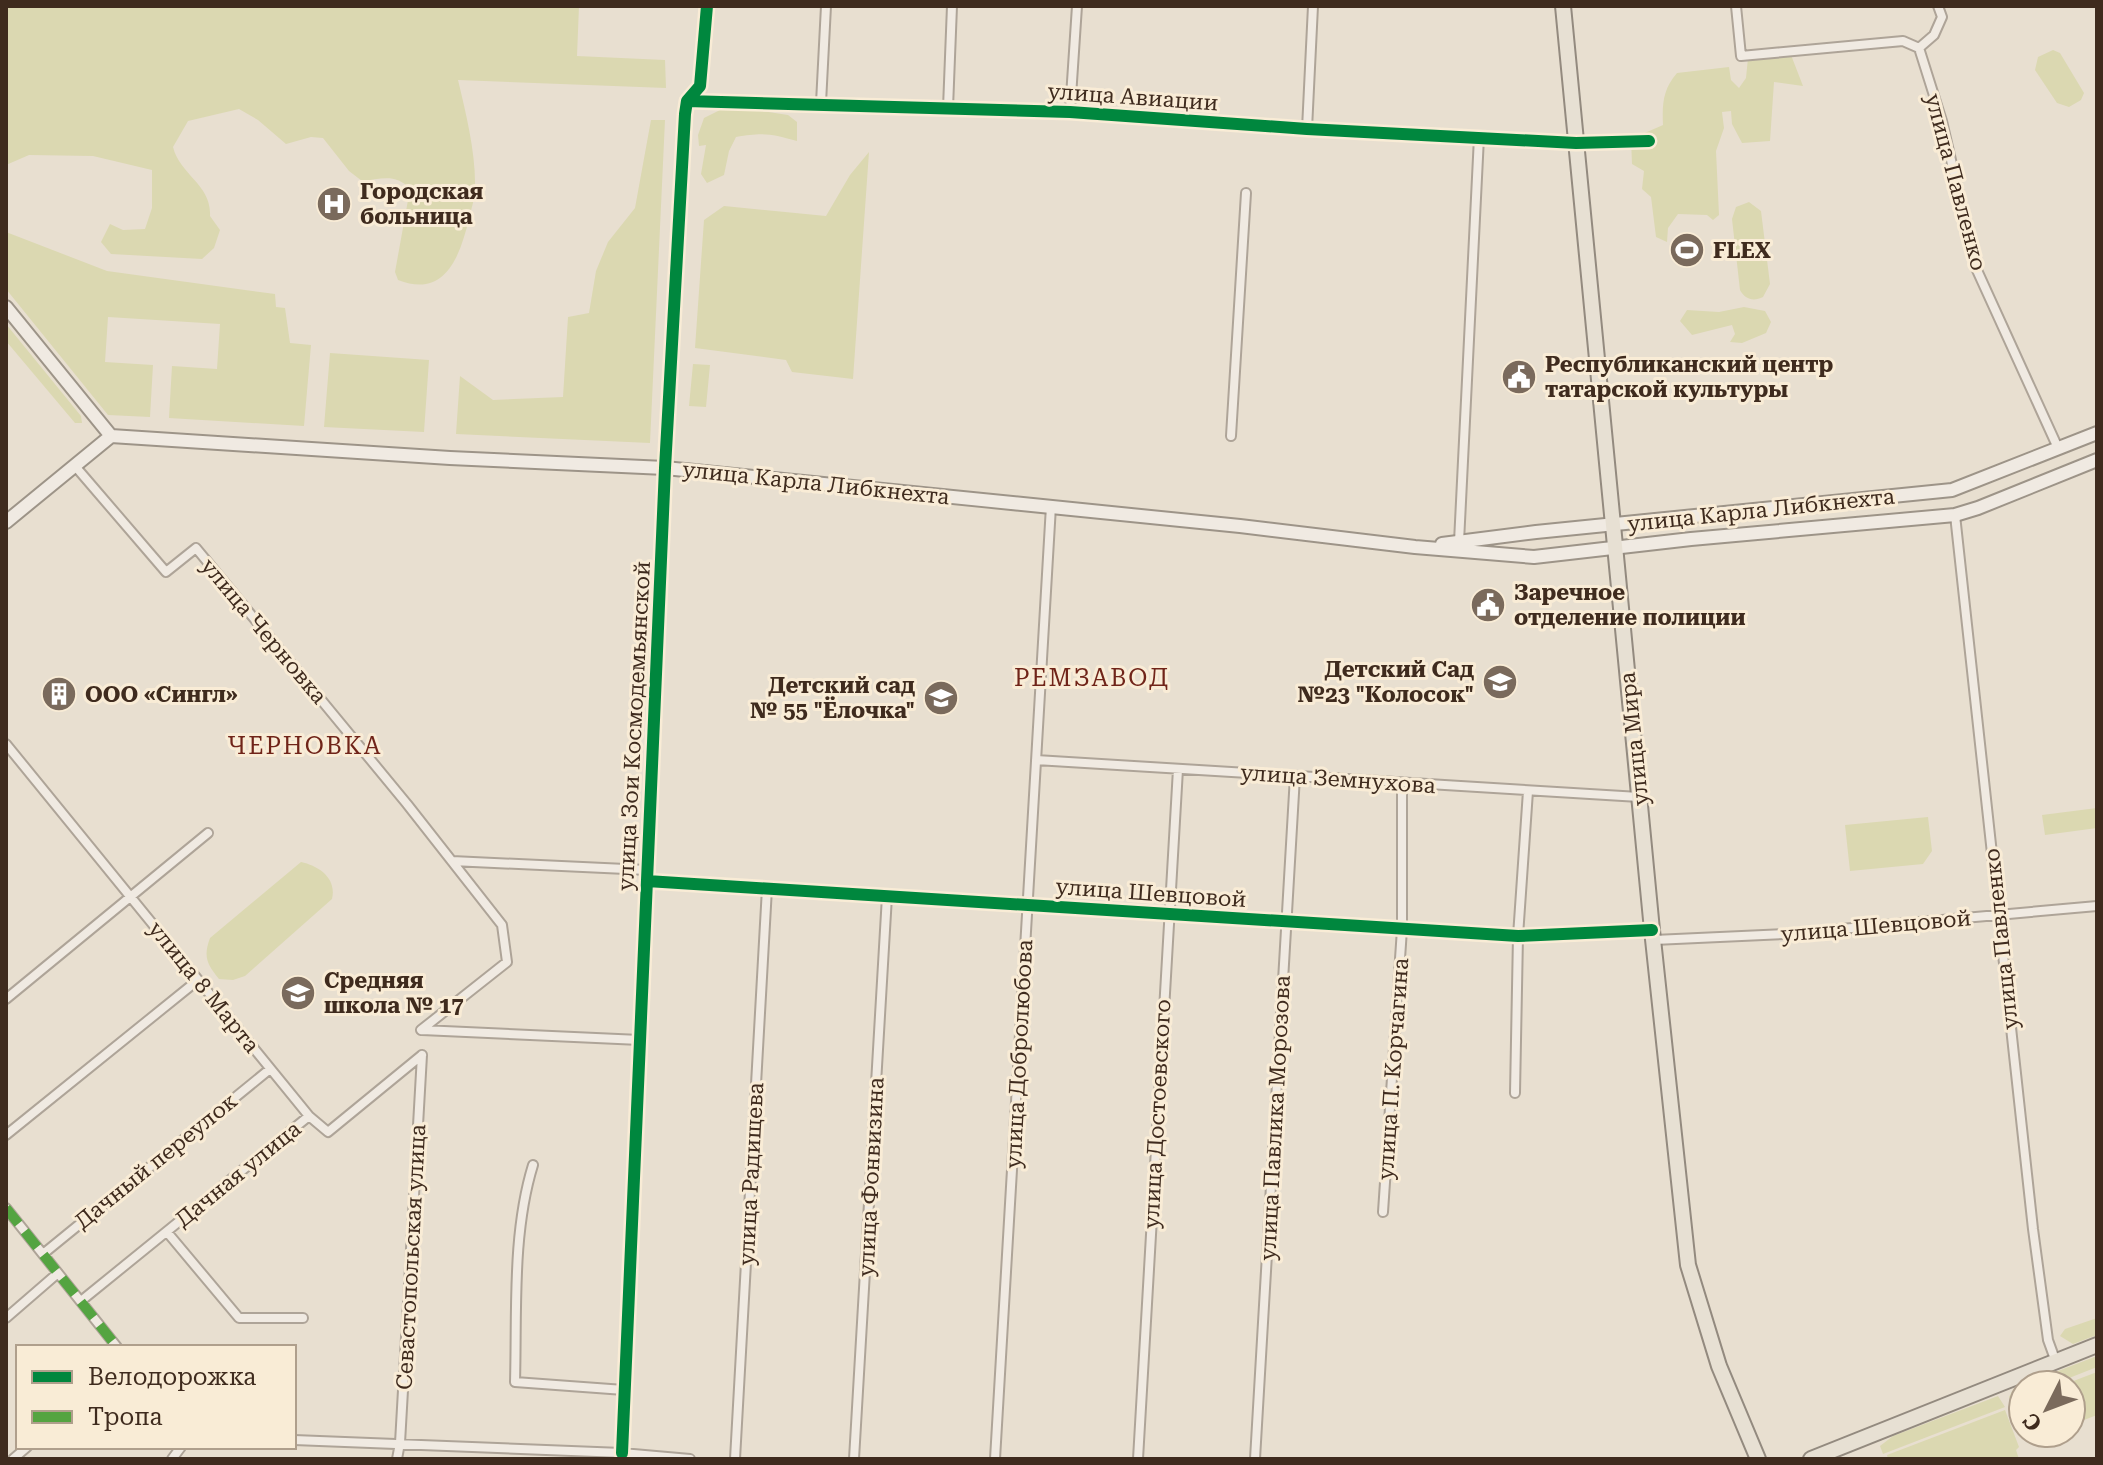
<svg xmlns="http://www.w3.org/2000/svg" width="2103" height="1465" font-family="'Roboto Serif',serif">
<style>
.green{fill:#dbd8b1}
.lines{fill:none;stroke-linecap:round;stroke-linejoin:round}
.street-casing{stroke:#aea498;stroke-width:12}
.secondary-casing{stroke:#9d9488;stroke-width:16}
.primary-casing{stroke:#938a7f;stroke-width:18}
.street{stroke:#f0eae2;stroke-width:8}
.secondary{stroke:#f0eae2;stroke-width:12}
.primary{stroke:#e7e0d3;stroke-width:14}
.quiet{stroke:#54a441;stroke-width:10;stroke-dasharray:20 10;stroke-linecap:butt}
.cycleway-casing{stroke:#f9ecd6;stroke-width:17}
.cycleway{stroke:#00873e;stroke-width:12}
.labels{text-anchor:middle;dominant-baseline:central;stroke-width:6;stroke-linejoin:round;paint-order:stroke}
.street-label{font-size:22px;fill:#3f2b1e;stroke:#f9ecd6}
.poi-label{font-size:22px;font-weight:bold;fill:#3f2b1e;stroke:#f9ecd6;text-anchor:start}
.neighbourhood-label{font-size:24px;letter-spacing:2px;fill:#702419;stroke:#f9ecd6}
</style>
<rect width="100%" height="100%" fill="#e8dfd0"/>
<path class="green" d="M6 6H579L577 56 665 60 666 88 458 80C466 114 476 153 475 189 475 199 471 209 469 219 460 255 446 299 398 280L395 272 410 189C396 173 381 179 362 181L349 171 323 138 311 137 286 144 258 120 239 109 188 121 173 147C180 175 212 185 210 216L220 230 214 248 202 259 111 254 101 242 110 224 123 230 145 229 152 208V170L93 156 29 155 6 165Z
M2053 50 2060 53 2084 93 2081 100 2069 107 2057 103 2035 70 2038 57Z
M1791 55 1803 86 1774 82 1770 141 1742 143 1732 124 1731 111 1722 112 1724 128 1716 151 1719 215 1713 220 1707 215 1678 214 1668 228 1667 242 1656 237 1651 197 1642 189 1644 171 1632 164 1631 139 1663 125C1662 104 1663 89 1677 73L1729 67 1731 80 1739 88 1746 78 1748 58Z
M743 108 788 115 797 122V141C771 134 764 132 736 137L729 151 724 175 707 183 701 174 706 145 699 146 698 135 704 118 720 110Z
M651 120H665L650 443 456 434 460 376 493 400 563 397 568 317 589 313 596 271 608 242 635 208Z
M869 152 853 379 792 372 786 360 695 348 704 220 724 206 826 216 850 175Z
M1749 202 1761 211 1770 284 1763 297C1753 302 1745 299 1740 290L1732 219 1736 207Z
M6 232 107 271 275 294 276 307 285 308 290 343 311 345 304 426 169 418 172 366 217 369 220 324 108 317 105 362 153 365 150 417 108 415 6 289Z
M1744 307 1765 311 1771 322 1766 333 1742 343 1730 342 1735 334 1732 325 1692 335 1680 321 1687 310 1719 312Z
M6 324 81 416 82 423H75L6 341Z
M330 353 429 360 424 432 324 427Z
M693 364 710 365 706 407 689 406Z
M2097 808V828L2045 835 2042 815Z
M1928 817 1932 851 1923 864 1850 871 1845 825Z
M301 862C319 866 337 878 332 899L245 976 233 980 219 979C207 964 203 957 210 938Z
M2097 1318V1335L2073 1344 2060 1336 2065 1329Z
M2097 1356V1367L2054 1384 2052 1381 2043 1385H2023L2021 1398 2012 1402 2009 1397 2014 1388Z
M2097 1372V1415L2071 1425V1385H2063Z
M1998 1396 2005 1407 1883 1454 1880 1446 1893 1436Z
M2005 1410 2019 1447 2016 1450 2019 1459H1888L1887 1455Z"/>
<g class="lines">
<g class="street-casing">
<path id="street" d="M1736 6 1741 56 1903 41 1919 48
M1938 6 1942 17 1934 35 1919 48 1942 121 1976 268 2058 448
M687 101 1070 112 1307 129 1576 143 1649 141
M821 103 826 6
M948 108 952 6
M1070 112 1077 6
M1307 129 1313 6
M1231 436 1246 193
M75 466 166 572 196 548 407 804 502 925 507 962 421 1030
M1955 515 2033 1229 2048 1340 2056 1362
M1459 542 1479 137
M6 744 309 1116 328 1132 422 1055
M1036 760 1639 797
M452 861 647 870
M647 881 1518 936 1652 930
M1654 940 1785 934 2097 906
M6 999 208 833
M422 1030 640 1040
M1515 1093 1518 936 1528 791
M6 1135 198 980
M533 1165C512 1233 517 1311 515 1382L624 1390
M6 1208 117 1347
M1383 1212 1402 929V783
M167 1232 239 1318H303
M43 1254 270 1069
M81 1301 309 1116
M6 1318 58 1273
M294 1440 622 1453 690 1459
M622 1453 665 468 685 114 687 101 700 86 707 6
M13 1459 27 1447
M172 1459 181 1447
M397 1459 400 1443 422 1055
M735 1459 767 888
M854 1459 887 896
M995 1459 1051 506
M1138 1459 1178 769
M1255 1459 1295 776"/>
</g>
<g class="secondary-casing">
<path id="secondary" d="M6 307 111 436
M6 522 111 436 450 458 665 468 1240 526 1415 547 1534 557 1691 539 1955 515 1978 508 2097 460
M1442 544 1536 532 1952 490 2097 433"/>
</g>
<g class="primary-casing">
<path id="primary" d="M1563 6 1652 930 1688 1265 1719 1366 1758 1459
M1811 1459 2097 1345"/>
</g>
<use href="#street" class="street"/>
<use href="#secondary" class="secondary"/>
<use href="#primary" class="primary"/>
<path class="quiet" d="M6 1208 117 1347"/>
<g class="cycleway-casing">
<path id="cycleway" d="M687 101 1070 112 1307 129 1576 143 1649 141
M647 881 1518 936 1652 930
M622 1453 665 468 685 114 687 101 700 86 707 6"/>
</g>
<use href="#cycleway" class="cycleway"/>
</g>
<defs>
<g id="hospital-disc" transform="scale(1.8)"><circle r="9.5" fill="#7a6a5c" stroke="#f9ecd6"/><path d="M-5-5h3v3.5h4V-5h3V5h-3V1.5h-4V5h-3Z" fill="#fff"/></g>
<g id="stadium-disc" transform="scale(1.8)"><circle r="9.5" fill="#7a6a5c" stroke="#f9ecd6"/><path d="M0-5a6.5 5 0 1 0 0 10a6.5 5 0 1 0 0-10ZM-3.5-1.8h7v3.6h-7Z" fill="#fff"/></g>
<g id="civic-disc" transform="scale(1.8)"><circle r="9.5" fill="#7a6a5c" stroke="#f9ecd6"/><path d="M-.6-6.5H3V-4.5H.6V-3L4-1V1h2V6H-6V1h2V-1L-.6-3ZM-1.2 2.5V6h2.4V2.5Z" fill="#fff"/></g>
<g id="school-disc" transform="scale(1.8)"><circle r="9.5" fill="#7a6a5c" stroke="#f9ecd6"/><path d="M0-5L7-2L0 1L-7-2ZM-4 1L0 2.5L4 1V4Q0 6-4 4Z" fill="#fff"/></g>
<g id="building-disc" transform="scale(1.8)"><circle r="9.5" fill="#7a6a5c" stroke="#f9ecd6"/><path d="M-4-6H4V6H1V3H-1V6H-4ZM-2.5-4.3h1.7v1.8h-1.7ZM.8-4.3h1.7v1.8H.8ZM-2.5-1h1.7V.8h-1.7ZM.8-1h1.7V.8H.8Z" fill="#fff"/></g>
</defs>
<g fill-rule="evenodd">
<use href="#hospital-disc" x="334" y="204"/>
<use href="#stadium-disc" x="1687" y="250"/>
<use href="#civic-disc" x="1519" y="377"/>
<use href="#civic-disc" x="1488" y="605"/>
<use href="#school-disc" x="1500" y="682"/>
<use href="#building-disc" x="59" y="694"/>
<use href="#school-disc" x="941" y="698"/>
<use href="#school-disc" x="298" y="993"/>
</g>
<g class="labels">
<g class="street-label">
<text transform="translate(1133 97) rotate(4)">улица Авиации</text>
<text transform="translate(1956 182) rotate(75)">улица Павленко</text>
<text transform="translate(816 483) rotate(6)">улица Карла Либкнехта</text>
<text transform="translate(1761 510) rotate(-6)">улица Карла Либкнехта</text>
<text transform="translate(264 631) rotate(50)">улица Черновка</text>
<text transform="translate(634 726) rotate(-87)">улица Зои Космодемьянской</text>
<text transform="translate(1634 739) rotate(-96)">улица Мира</text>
<text transform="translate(1338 779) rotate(4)">улица Земнухова</text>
<text transform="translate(1151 893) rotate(4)">улица Шевцовой</text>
<text transform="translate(1876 926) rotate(-5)">улица Шевцовой</text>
<text transform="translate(2001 939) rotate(-96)">улица Павленко</text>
<text transform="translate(204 987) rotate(51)">улица 8 Марта</text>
<text transform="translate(1019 1054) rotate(-87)">улица Добролюбова</text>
<text transform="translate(1393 1069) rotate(-86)">улица П. Корчагина</text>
<text transform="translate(1157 1114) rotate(-87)">улица Достоевского</text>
<text transform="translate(1275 1118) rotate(-87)">улица Павлика Морозова</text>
<text transform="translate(156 1161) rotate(-39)">Дачный переулок</text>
<text transform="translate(238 1174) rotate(-39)">Дачная улица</text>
<text transform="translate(751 1174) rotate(-87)">улица Радищева</text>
<text transform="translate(871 1177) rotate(-87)">улица Фонвизина</text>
<text transform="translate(411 1257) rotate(-87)">Севастопольская улица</text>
</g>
<g class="poi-label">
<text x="360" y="191">Городская<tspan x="360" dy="25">больница</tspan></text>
<text x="1713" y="250">FLEX</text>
<text x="1545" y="364">Республиканский центр<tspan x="1545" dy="25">татарской культуры</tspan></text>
<text x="1514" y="592">Заречное<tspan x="1514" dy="25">отделение полиции</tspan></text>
<text x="1474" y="669" text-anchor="end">Детский Сад<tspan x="1474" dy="25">№23 "Колосок"</tspan></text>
<text x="915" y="685" text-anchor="end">Детский сад<tspan x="915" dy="25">№ 55 "Ёлочка"</tspan></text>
<text x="85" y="694">ООО «Сингл»</text>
<text x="324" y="980">Средняя<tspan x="324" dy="25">школа № 17</tspan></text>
</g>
<g class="neighbourhood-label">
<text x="1092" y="678">РЕМЗАВОД</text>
<text x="305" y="746">ЧЕРНОВКА</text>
</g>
</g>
<rect width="2103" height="1465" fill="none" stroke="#3f2b1e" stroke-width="16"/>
<rect x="16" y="1345" width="280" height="104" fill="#f9ecd6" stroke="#af9f8c" stroke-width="2"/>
<rect x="32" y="1371" width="40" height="12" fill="#00873e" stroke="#af9f8c" stroke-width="2"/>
<text x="88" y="1385" font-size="24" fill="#3f2b1e">Велодорожка</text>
<rect x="32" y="1411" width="40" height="12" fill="#54a441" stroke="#af9f8c" stroke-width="2"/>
<text x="88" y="1425" font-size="24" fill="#3f2b1e">Тропа</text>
<g transform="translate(2047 1409) rotate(228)"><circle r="38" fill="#f9ecd6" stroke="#af9f8c" stroke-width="2"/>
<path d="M0-6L14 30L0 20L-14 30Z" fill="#7a6a5c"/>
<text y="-12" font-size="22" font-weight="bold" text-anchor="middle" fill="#3f2b1e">С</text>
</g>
</svg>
